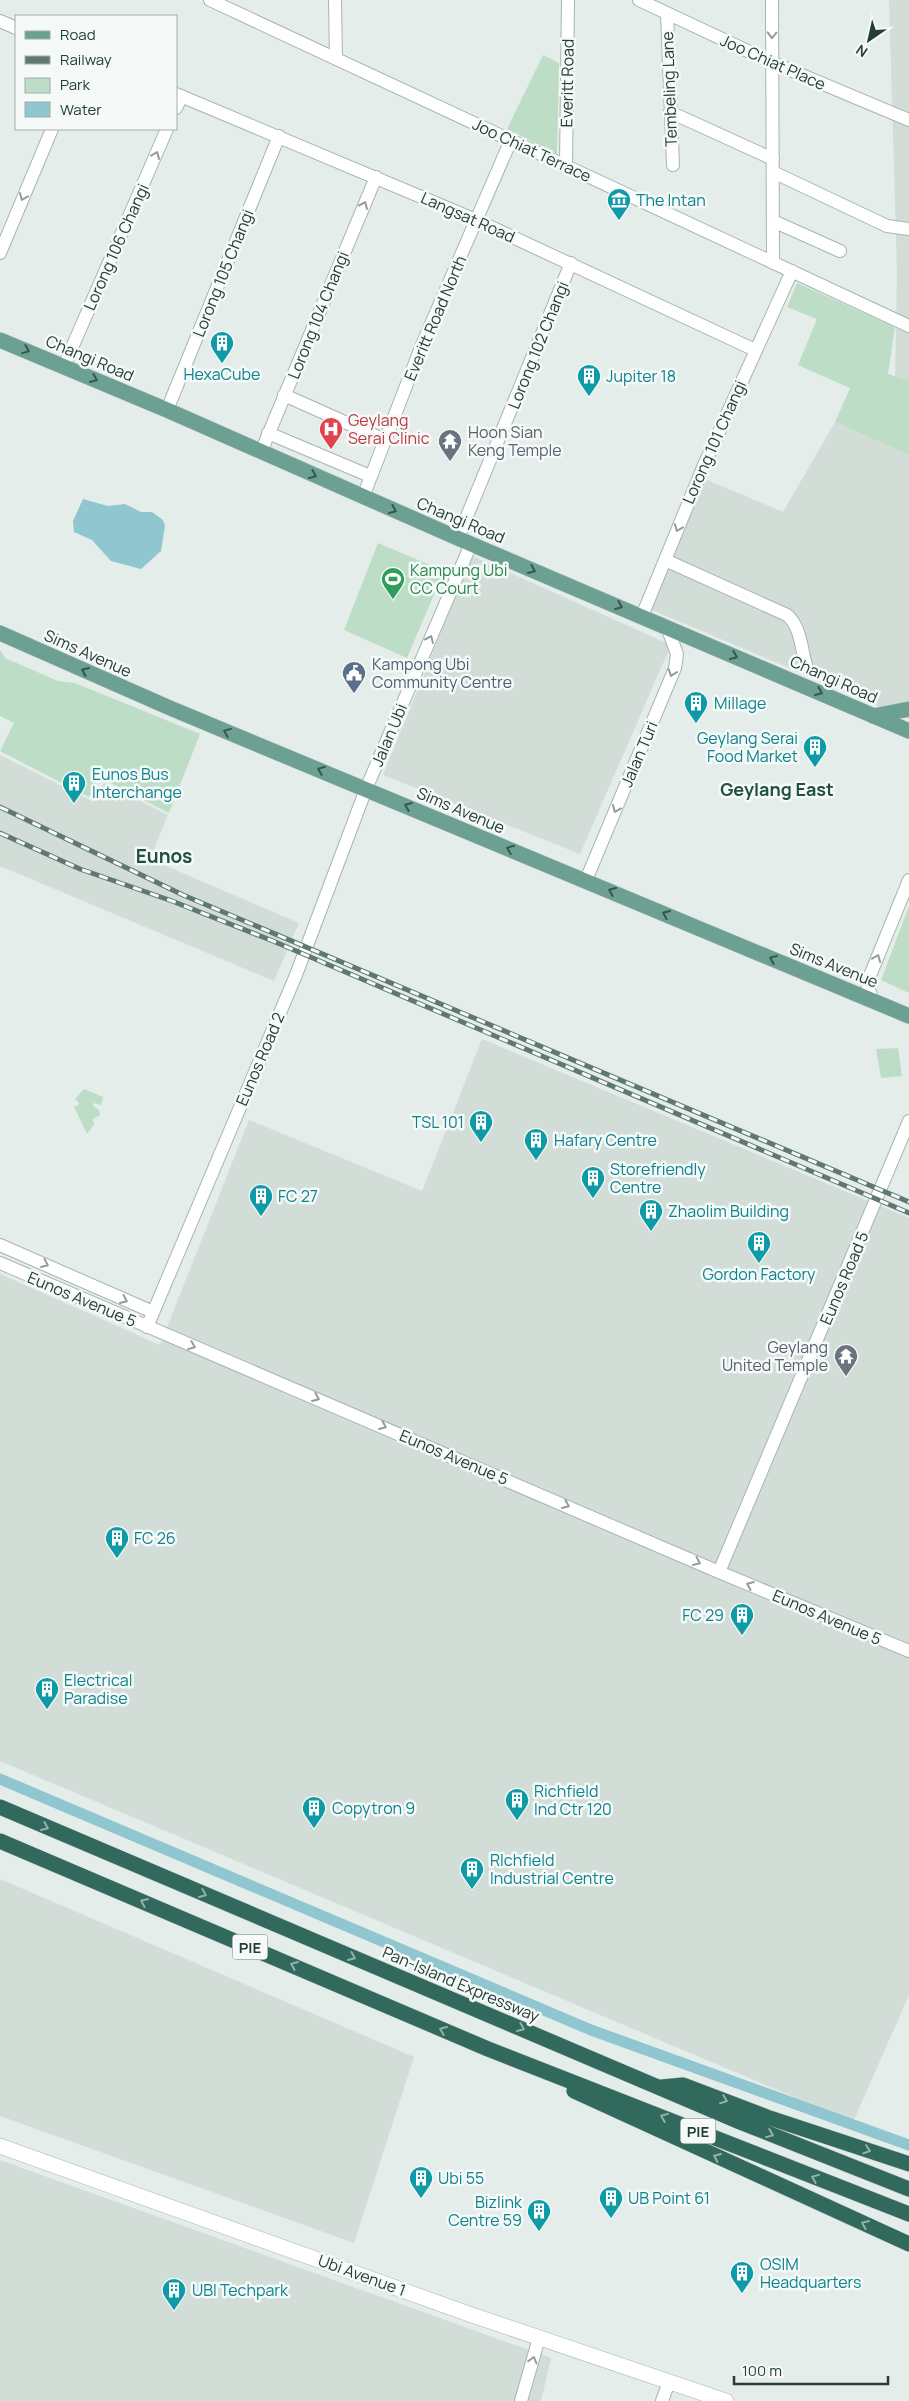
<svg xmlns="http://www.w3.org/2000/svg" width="909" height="2401" font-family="Manrope,sans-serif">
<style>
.built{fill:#d2ddd8}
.green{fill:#beddc6}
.water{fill:#8fc6cf}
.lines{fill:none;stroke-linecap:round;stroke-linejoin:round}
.canal{stroke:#8fc6cf;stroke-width:11}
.minor-casing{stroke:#a7b5b0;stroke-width:14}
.tertiary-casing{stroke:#a7b5b0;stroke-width:16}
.primary-casing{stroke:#c2c9c7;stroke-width:16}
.motorway-casing{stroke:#c2c9c7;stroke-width:16}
.minor{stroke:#fff;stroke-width:12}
.tertiary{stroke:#fff;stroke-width:15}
.primary{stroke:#6ba092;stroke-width:15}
.motorway{stroke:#31695d;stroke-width:15}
.rail-casing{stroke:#5f7972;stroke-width:5}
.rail{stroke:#f5f9f7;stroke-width:3;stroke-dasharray:9;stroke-linecap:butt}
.oneway{stroke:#929e9b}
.oneway2{stroke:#36564e}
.oneway3{stroke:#93b1aa}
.labels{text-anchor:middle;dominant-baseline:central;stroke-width:5;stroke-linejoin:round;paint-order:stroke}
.shield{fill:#f5f9f7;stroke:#637671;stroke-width:1}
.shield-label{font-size:15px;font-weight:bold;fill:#243e37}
.street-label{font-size:16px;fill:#243e37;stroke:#f5f9f7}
.culture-label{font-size:16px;fill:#0d838f;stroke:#f5f9f7;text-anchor:start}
.health-label{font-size:16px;fill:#be3a42;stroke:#f5f9f7;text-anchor:start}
.worship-label{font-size:16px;fill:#5b616d;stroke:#f5f9f7;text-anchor:start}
.leisure-label{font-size:16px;fill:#27864d;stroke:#f5f9f7;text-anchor:start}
.service-label{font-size:16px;fill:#4e5e75;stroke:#f5f9f7;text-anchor:start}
.neighbourhood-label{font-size:18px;font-weight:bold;fill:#214f44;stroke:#f5f9f7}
.quarter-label{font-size:19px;font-weight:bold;fill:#214f44;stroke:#f5f9f7}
</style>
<rect width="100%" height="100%" fill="#e4ede9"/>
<path class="built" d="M889 0H909V381L895 377 897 272Z
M835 422 909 455V719L650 609 705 479 783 512Z
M472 556 671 645 580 854 383 775Z
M0 755 94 802 104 783 168 815 150 859 299 923 274 981 0 866Z
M482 1039 909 1218V1995L853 2122 0 1761V1274L160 1345 249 1120 422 1191Z
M0 1879 414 2057 354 2243 0 2116Z
M0 2160 551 2358 541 2401H0Z"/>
<path class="green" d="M543 55 559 63 557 154 507 129Z
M797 283 895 327 888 374 909 381V455L835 422 850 388 798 365 817 319 787 307Z
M378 543 444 571 407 658 344 630Z
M0 650 5 658 58 681 75 683 200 734 169 813 99 777 89 797 0 751 14 723 0 716Z
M909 906V993L881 980Z
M898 1048 902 1076 881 1078 876 1049Z
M84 1089 103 1097 101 1105 94 1103 93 1106 99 1110 100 1115 93 1119 94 1125 87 1134 74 1107 80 1104 75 1099Z"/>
<path class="water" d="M83 499 108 506 125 504 141 512H152L163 520 165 526 161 551 141 569 111 561 92 540 74 532 73 521Z"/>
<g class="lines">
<path class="canal" d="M0 1779 591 2030 909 2145"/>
<g class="minor-casing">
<path id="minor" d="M210 0 909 326
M335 0 336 59
M639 0 771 62 909 120
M772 0 773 263
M667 13 673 165
M0 21 16 28
M176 94 476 220 755 350
M176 108 182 96
M670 112 773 159
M566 166 568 0
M773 172 887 226 909 229
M773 221 840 251
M0 253 52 129
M64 366 167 129
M284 395 385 440
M167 410 279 136
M268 433 370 476
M261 452 376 177
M363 497 422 345 511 140
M458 538 571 263
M665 560 787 615C801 627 801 648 806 665
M642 616 704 465 792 271
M586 880 675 668 677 654 667 627
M872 999 867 983 909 880
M0 1245 153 1312
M0 1263 719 1572 909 1651
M147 1327 296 975 366 789 471 544
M719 1572 909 1121
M521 2401 539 2338
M662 2401 669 2382"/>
</g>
<g class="tertiary-casing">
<path id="tertiary" d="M0 2146 469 2314 726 2401"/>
</g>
<g class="primary-casing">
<path id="primary" d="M0 340 167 410 471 544 909 731
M0 633 170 708 909 1016
M873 716 909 709"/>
</g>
<g class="motorway-casing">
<path id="motorway" d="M0 1807 740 2122 909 2189
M0 1841 488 2049 909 2214
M662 2087 683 2085 767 2117 909 2164
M574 2091 909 2244"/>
</g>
<use href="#minor" class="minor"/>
<use href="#tertiary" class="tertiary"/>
<use href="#primary" class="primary"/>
<use href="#motorway" class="motorway"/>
<g class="rail-casing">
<path id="rail" d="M0 807 183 895 909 1202
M0 833 80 869 172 901 273 941 909 1213"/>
</g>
<use href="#rail" class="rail"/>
</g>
<defs><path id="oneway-chevron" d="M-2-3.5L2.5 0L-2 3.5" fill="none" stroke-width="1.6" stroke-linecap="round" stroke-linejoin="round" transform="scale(1.25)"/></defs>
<g class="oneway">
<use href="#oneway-chevron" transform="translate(772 35) rotate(92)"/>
<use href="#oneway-chevron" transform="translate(156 155) rotate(-67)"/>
<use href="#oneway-chevron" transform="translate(23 197) rotate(113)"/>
<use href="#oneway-chevron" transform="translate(364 205) rotate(-66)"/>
<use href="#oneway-chevron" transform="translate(678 528) rotate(112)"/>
<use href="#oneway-chevron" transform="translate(430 639) rotate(-66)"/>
<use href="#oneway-chevron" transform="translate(672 673) rotate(110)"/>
<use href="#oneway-chevron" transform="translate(616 809) rotate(113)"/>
<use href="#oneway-chevron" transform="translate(877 958) rotate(-68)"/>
<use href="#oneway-chevron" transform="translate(45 1264) rotate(24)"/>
<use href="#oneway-chevron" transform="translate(124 1300) rotate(24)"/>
<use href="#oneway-chevron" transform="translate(192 1346) rotate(22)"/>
<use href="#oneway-chevron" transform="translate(316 1398) rotate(23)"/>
<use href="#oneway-chevron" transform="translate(383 1426) rotate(23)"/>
<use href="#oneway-chevron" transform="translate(566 1505) rotate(23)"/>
<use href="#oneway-chevron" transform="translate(697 1562) rotate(24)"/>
<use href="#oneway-chevron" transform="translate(750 1585) rotate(-157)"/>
<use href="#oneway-chevron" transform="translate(533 2360) rotate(-75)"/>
</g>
<g class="oneway2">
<use href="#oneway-chevron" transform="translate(26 350) rotate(22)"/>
<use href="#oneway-chevron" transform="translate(94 379) rotate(24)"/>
<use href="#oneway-chevron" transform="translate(313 475) rotate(24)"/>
<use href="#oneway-chevron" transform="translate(393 510) rotate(23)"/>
<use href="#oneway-chevron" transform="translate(532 570) rotate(23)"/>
<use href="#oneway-chevron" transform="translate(619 606) rotate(23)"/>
<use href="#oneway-chevron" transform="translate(734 656) rotate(23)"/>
<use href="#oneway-chevron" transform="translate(85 671) rotate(-156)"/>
<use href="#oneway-chevron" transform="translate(819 692) rotate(24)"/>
<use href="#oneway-chevron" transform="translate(227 732) rotate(-158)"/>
<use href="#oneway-chevron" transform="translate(321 770) rotate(-158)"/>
<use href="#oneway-chevron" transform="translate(408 806) rotate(-157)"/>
<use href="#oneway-chevron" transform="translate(510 849) rotate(-158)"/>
<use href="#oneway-chevron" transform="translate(612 891) rotate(-157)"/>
<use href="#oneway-chevron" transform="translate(666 914) rotate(-157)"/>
<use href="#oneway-chevron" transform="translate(773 959) rotate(-158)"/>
</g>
<g class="oneway3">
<use href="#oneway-chevron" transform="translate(45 1827) rotate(23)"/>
<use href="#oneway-chevron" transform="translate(203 1894) rotate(23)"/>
<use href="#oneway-chevron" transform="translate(144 1902) rotate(-157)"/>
<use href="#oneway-chevron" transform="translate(352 1957) rotate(23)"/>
<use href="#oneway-chevron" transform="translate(294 1965) rotate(-157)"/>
<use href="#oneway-chevron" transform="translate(521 2028) rotate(23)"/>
<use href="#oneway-chevron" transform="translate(443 2030) rotate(-157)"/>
<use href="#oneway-chevron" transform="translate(724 2100) rotate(21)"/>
<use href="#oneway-chevron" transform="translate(664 2117) rotate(-158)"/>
<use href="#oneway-chevron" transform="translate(770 2134) rotate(22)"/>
<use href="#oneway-chevron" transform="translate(867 2150) rotate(19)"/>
<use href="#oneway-chevron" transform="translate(717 2157) rotate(-156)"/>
<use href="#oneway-chevron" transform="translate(815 2178) rotate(-158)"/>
<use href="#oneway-chevron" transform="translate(865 2224) rotate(-156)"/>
</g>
<defs>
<g id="museum-pin" transform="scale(1.25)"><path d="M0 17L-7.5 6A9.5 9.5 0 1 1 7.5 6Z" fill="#0f9aa8" stroke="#f5f9f7"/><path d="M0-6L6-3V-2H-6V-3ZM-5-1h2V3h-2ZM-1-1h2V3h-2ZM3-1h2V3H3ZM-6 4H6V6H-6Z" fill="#fff"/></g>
<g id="building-pin" transform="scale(1.25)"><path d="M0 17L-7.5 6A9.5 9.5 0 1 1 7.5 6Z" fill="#0f9aa8" stroke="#f5f9f7"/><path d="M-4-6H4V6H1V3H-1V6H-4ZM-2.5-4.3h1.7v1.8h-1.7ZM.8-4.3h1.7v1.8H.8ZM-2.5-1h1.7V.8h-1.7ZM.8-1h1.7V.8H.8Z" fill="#fff"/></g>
<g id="hospital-pin" transform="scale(1.25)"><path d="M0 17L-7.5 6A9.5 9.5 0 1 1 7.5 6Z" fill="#e0444e" stroke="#f5f9f7"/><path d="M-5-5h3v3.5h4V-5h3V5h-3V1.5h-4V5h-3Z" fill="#fff"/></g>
<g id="temple-pin" transform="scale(1.25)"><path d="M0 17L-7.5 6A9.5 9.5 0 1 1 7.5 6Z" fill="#6b7280" stroke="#f5f9f7"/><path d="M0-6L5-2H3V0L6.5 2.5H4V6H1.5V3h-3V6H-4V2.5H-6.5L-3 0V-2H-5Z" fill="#fff"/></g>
<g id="stadium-pin" transform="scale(1.25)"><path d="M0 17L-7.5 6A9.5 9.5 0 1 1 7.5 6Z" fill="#2e9e5b" stroke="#f5f9f7"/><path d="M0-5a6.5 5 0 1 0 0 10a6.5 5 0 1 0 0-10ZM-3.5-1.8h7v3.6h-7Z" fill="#fff"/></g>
<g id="civic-pin" transform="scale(1.25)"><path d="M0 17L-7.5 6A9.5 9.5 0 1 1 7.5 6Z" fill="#5c6f8a" stroke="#f5f9f7"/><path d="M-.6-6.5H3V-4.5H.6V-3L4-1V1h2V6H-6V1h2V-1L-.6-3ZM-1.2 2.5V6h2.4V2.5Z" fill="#fff"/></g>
</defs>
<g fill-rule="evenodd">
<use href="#museum-pin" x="619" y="200"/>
<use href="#building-pin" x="222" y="343"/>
<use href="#building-pin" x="589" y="376"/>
<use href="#hospital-pin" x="331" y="429"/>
<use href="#temple-pin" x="450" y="441"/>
<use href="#stadium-pin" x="393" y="579"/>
<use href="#civic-pin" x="354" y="673"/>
<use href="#building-pin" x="696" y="703"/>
<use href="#building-pin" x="815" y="747"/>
<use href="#building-pin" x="74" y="783"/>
<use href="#building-pin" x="481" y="1122"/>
<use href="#building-pin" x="536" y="1140"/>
<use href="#building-pin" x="593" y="1178"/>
<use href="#building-pin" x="261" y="1196"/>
<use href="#building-pin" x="651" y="1211"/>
<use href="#building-pin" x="759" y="1243"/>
<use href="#temple-pin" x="846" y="1356"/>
<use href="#building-pin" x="117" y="1538"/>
<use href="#building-pin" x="742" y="1615"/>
<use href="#building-pin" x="47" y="1689"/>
<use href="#building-pin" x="517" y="1800"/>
<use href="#building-pin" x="314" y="1808"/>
<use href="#building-pin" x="472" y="1869"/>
<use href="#building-pin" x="421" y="2178"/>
<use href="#building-pin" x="611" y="2198"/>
<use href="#building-pin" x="539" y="2211"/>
<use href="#building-pin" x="742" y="2273"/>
<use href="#building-pin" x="174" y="2290"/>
</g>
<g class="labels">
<g class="shield">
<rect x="232.5" y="1934.5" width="35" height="25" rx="4"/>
<rect x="680.5" y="2118.5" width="35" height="25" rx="4"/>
</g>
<g class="shield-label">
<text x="250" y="1947">PIE</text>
<text x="698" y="2131">PIE</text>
</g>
<g class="street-label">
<text transform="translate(773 62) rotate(24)">Joo Chiat Place</text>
<text transform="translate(567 83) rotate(-89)">Everitt Road</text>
<text transform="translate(669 89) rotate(-92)">Tembeling Lane</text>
<text transform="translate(532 150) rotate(25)">Joo Chiat Terrace</text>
<text transform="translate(468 217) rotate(24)">Langsat Road</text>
<text transform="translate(116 247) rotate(-66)">Lorong 106 Changi</text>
<text transform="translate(223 273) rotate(-68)">Lorong 105 Changi</text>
<text transform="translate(318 315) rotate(-68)">Lorong 104 Changi</text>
<text transform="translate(435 318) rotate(-67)">Everitt Road North</text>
<text transform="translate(538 345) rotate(-68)">Lorong 102 Changi</text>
<text transform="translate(90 358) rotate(23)">Changi Road</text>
<text transform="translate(714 442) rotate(-66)">Lorong 101 Changi</text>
<text transform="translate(461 520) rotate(23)">Changi Road</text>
<text transform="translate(88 653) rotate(24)">Sims Avenue</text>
<text transform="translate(834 679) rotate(24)">Changi Road</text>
<text transform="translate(389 735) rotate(-67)">Jalan Ubi</text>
<text transform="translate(639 754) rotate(-67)">Jalan Turi</text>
<text transform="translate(461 810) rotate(23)">Sims Avenue</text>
<text transform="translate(834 965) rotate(22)">Sims Avenue</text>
<text transform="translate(260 1059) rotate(-67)">Eunos Road 2</text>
<text transform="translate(844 1278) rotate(-67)">Eunos Road 5</text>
<text transform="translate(82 1299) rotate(23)">Eunos Avenue 5</text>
<text transform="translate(454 1457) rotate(23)">Eunos Avenue 5</text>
<text transform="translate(827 1617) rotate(23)">Eunos Avenue 5</text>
<text transform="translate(461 1984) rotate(23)">Pan-Island Expressway</text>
<text transform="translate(362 2275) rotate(20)">Ubi Avenue 1</text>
</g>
<g class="culture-label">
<text x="636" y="200">The Intan</text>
<text x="222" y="374" text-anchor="middle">HexaCube</text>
<text x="606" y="376">Jupiter 18</text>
<text x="714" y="703">Millage</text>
<text x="798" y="738" text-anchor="end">Geylang Serai<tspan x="798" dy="18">Food Market</tspan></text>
<text x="92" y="774">Eunos Bus<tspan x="92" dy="18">Interchange</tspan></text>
<text x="464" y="1122" text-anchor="end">TSL 101</text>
<text x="554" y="1140">Hafary Centre</text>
<text x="610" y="1169">Storefriendly<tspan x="610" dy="18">Centre</tspan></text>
<text x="278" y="1196">FC 27</text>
<text x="668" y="1211">Zhaolim Building</text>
<text x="759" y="1274" text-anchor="middle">Gordon Factory</text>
<text x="134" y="1538">FC 26</text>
<text x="724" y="1615" text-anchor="end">FC 29</text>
<text x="64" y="1680">Electrical<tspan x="64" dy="18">Paradise</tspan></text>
<text x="534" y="1791">Richfield<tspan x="534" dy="18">Ind Ctr 120</tspan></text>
<text x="332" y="1808">Copytron 9</text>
<text x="490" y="1860">RIchfield<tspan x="490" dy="18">Industrial Centre</tspan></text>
<text x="438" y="2178">Ubi 55</text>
<text x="628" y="2198">UB Point 61</text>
<text x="522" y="2202" text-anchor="end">Bizlink<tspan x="522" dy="18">Centre 59</tspan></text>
<text x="760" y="2264">OSIM<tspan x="760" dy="18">Headquarters</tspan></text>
<text x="192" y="2290">UBI Techpark</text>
</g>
<g class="health-label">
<text x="348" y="420">Geylang<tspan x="348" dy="18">Serai Clinic</tspan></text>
</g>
<g class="worship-label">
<text x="468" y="432">Hoon Sian<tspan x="468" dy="18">Keng Temple</tspan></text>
<text x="828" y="1347" text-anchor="end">Geylang<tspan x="828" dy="18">United Temple</tspan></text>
</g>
<g class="leisure-label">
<text x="410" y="570">Kampung Ubi<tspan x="410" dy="18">CC Court</tspan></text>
</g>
<g class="service-label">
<text x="372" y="664">Kampong Ubi<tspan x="372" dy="18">Community Centre</tspan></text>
</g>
<g class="neighbourhood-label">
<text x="777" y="789">Geylang East</text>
</g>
<g class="quarter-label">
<text x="164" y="856">Eunos</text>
</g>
</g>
<rect x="15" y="15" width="162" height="115" fill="#f5f9f7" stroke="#a1aeaa"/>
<rect x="25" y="31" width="25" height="8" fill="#6ba092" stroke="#a1aeaa"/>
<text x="60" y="40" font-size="15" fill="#243e37">Road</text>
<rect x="25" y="56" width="25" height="8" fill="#5f7972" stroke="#a1aeaa"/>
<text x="60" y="65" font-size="15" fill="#243e37">Railway</text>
<rect x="25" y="78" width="25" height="15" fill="#beddc6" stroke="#a1aeaa"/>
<text x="60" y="90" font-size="15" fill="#243e37">Park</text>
<rect x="25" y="102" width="25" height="15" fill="#8fc6cf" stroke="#a1aeaa"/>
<text x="60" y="115" font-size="15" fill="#243e37">Water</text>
<g transform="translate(869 40) rotate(214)" stroke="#f5f9f7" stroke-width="4" paint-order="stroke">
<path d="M0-4L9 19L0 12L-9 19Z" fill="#243e37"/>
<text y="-8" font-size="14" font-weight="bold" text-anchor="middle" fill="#243e37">N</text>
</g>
<path d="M734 2376v8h154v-8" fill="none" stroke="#243e37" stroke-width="2.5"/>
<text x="742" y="2376" font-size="15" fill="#243e37" stroke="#f5f9f7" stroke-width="4" paint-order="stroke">100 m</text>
</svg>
